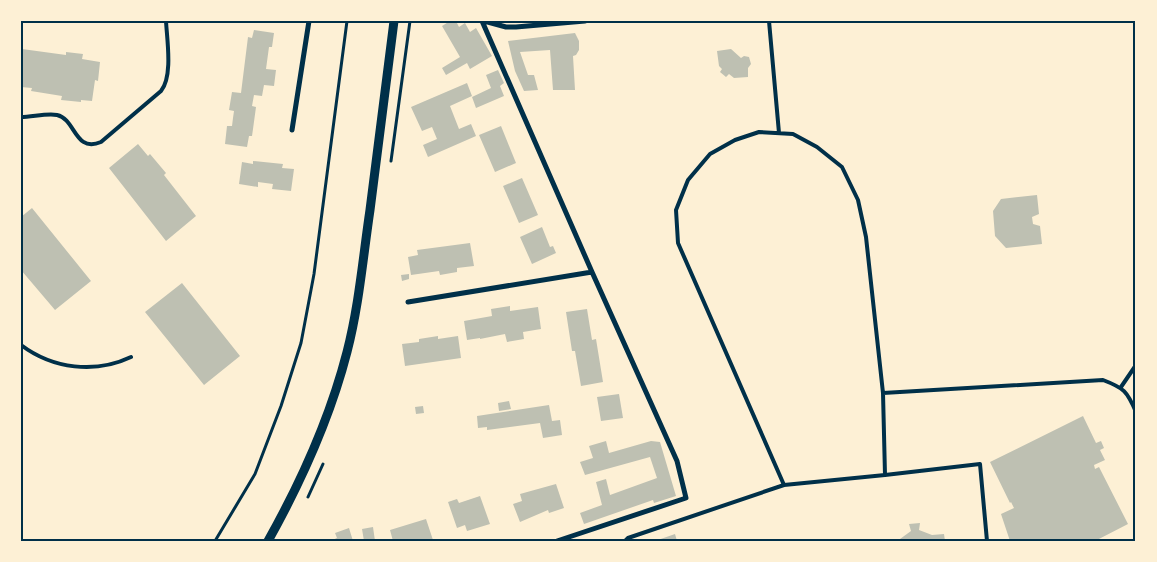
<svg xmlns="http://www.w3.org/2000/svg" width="1157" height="562" font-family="'Roboto Condensed',sans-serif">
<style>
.building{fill:#bec0b2}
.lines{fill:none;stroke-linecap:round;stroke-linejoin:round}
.path{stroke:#003049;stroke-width:3}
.service{stroke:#003049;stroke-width:4}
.minor{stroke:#003049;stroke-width:5}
.tertiary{stroke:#003049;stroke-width:9}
.neatline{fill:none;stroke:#003049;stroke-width:2}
</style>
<rect width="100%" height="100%" fill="#fdf0d5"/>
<path class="building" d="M450 21H456L459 27 465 23 470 32 476 28 492 56 470 69 467 63 446 75 442 68 460 57 442 26Z
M254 30 274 33 272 47H269L266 69 276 70 274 86 264 85 262 96 254 95 252 106 256 107 253 129 252 136H249L247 147 225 144 227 126H232L233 118 234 111 229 110 232 92 241 93 248 37 252 38Z
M575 33 579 41V50L576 55 573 56 575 90H553L550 50 520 52 528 75H534L538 90 524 91 515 71 508 41Z
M22 49 66 55V52L83 54 82 59 100 62 98 81 95 80 92 101 81 100V102L61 100 62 96 31 91 32 88 21 87Z
M731 49 741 58 744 56 749 57 751 64 748 68V77L734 78 729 74 726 77 720 72 722 69 719 66 717 51Z
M498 70 504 83 500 86 504 96 476 108 472 97 491 88 486 75Z
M467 83 472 96 450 106 459 129 471 124 476 136 428 157 423 145 437 139 432 127 422 131 411 107Z
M501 126 516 163 495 172 479 135Z
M138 144 148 156 150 154 166 173 164 175 196 216 166 241 109 168Z
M253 161 283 164 282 168 294 169 291 191 272 189 273 184 258 182V187L239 184 242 162 253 164Z
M522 178 538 215 519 223 503 186Z
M1037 195 1039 214 1032 217 1033 224 1040 226 1042 244 1006 248 995 236 993 211 1001 199Z
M32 208 91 281 55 310 21 270V217Z
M542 227 550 247 553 246 556 253 532 264 520 237Z
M470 243 474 266 457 268V272L440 275 439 271 411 275 408 257 418 255 417 250Z
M409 274V279L402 281 401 275Z
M182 283 240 356 204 385 145 312Z
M510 306V311L538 307 541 329 523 332 524 339 507 342 505 334 480 339V338L467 340 464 321 492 316 491 309Z
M587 309 592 340 596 339 603 382 581 386 575 351H572L566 312Z
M438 336V339L458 336 461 358 405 366 402 344 419 342V339Z
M619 394 623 418 601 421 597 397Z
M509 401 511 409 499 411 498 403Z
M549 405 552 421 560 420 562 435 543 438 540 423 487 430V427L478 428 477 416Z
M423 406 424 413 416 414 415 407Z
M1083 416 1096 443 1101 441 1104 448 1100 450 1105 460 1094 465 1095 469 1099 467 1128 524 1095 541H1010L1001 514 1014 508 1011 502 1010 503 990 462Z
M606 441 609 453 651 441 660 442 676 496 654 503 653 500 584 524 580 513 602 505 596 482 606 479 610 495 657 478 650 457 585 475 580 462 593 458 589 446Z
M556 484 564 508 549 513 548 510 520 522 513 504 522 501 520 494Z
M480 496 490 524 467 531 465 525 457 528 448 502 457 499 459 503Z
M426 519 433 540 393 541 390 530Z
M920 523 919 530 932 535 944 534 945 541H893L892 539H900L911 531 909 524Z
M373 527 375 541H364L362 529Z
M349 528 353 541H330L337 538 335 533Z
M675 534 677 541H655Z"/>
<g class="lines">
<path class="path" d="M391 161 410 21
M308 497 323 464
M215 541 255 474 281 406 301 343 314 274 347 21"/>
<path class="service" d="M769 21 779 133
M21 117C32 117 47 113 57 115 76 119 74 153 101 142L161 91C173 76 167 40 166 21
M21 345C53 369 95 374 131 357
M1121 387 1136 365
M885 475 980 464 987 541
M784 485 678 243 676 210 688 180 710 154 735 140 759 132 793 134 817 147 842 167 858 200 866 237 883 393
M625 541 628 538 784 485 885 475 883 393 1103 380C1124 388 1127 391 1136 412"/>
<path class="minor" d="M482 21 592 272 677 461 686 498 557 541
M484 21 506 27H516L585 21
M292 130 309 21
M408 302 592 272"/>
<path class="tertiary" d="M268 541C301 482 330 418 347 352 359 306 363 257 370 210 378 147 386 84 394 21"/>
</g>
<rect width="1157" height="562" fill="none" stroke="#fdf0d5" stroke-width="45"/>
<rect x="22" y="22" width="1112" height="518" class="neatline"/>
</svg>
